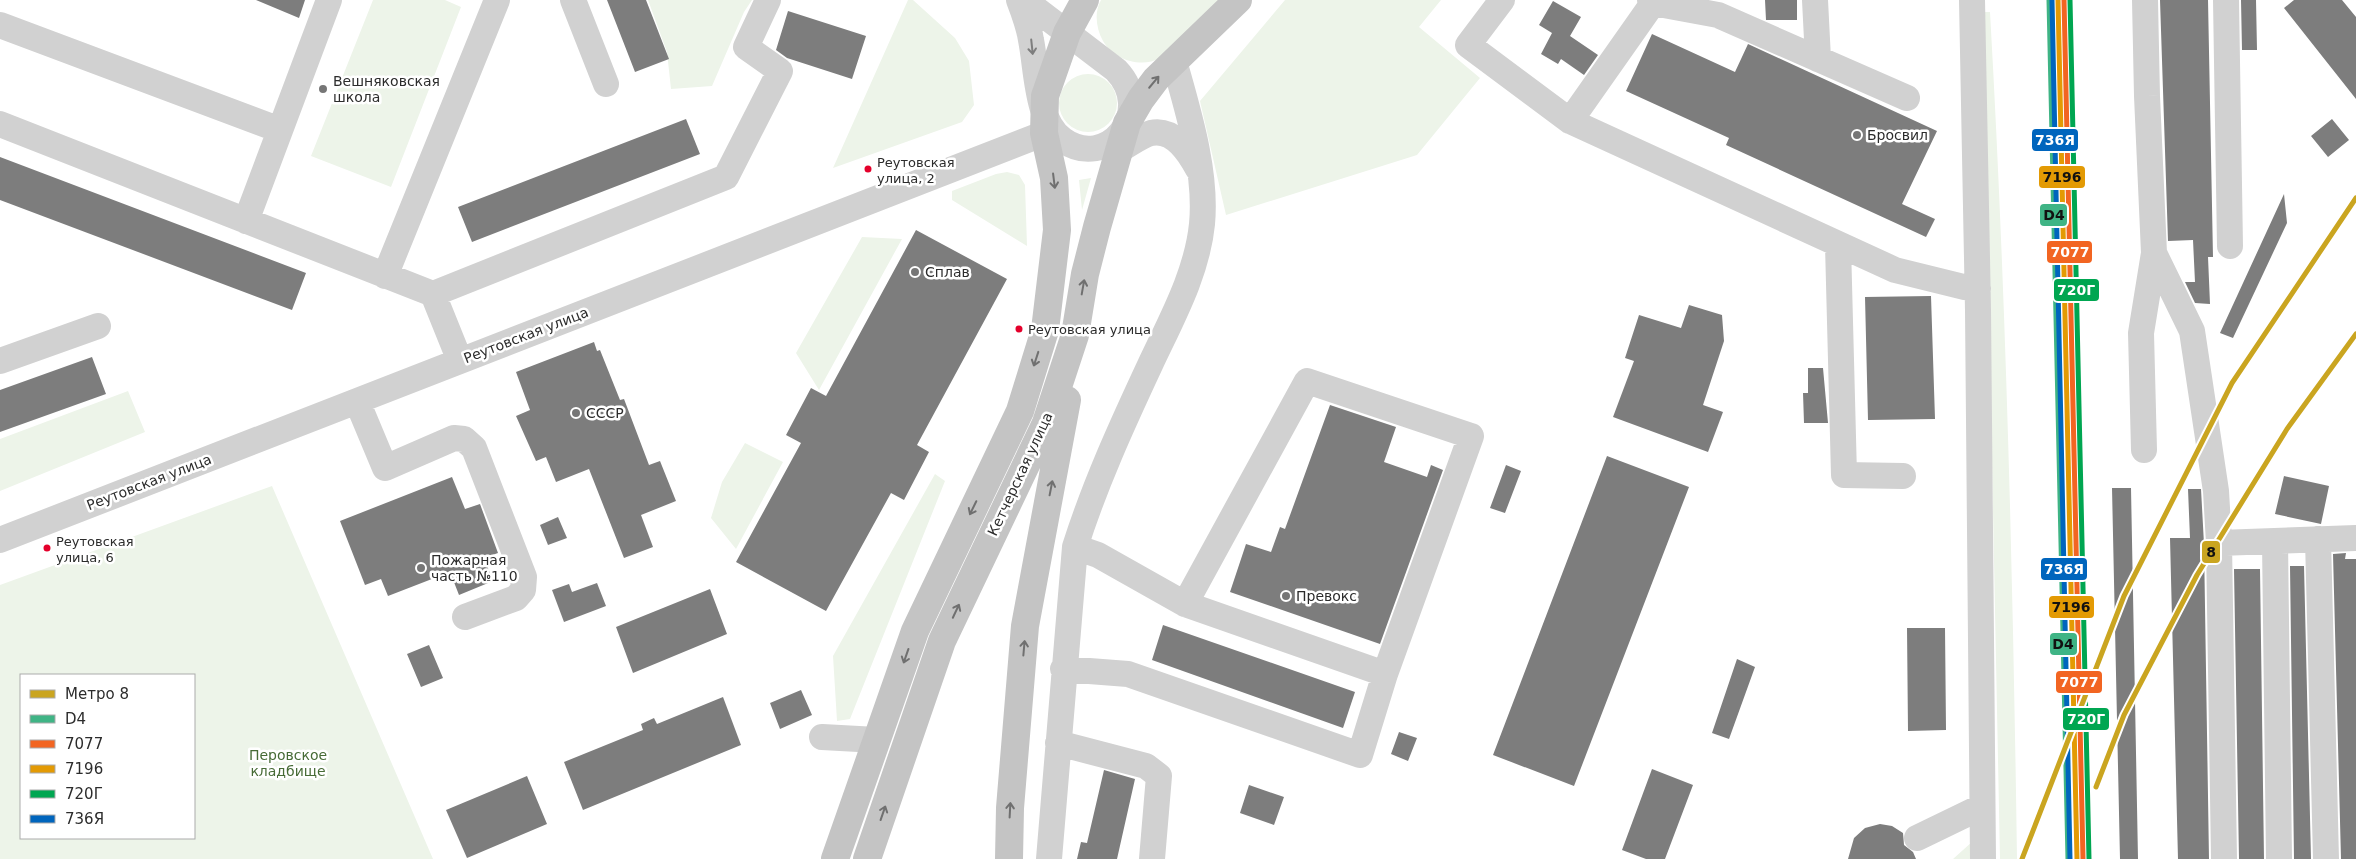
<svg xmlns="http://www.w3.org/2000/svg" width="2356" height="859" font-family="'DejaVu Sans',sans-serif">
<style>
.green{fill:#edf4e9;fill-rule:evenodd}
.building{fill:#7d7d7d}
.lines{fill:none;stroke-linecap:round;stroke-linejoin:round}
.minor{stroke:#d1d1d1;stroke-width:26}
.major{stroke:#c4c4c4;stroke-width:28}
.rail-1-casing{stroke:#fff;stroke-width:9}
.rail-2-casing{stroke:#fff;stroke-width:9}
.rail-3-casing{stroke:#fff;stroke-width:9}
.rail-4-casing{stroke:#fff;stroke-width:9}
.rail-5-casing{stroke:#fff;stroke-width:9}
.rail-1{stroke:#3fb485;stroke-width:5}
.rail-2{stroke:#f26522;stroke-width:5}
.rail-3{stroke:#e39a04;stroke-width:5}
.rail-4{stroke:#00a651;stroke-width:5}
.rail-5{stroke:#0065bd;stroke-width:5}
.metro-1-casing{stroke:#fff;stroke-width:9}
.metro-1{stroke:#caa520;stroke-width:5}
.oneway{stroke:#7e7e7e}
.oneway2{stroke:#707070}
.poi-dot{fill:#767676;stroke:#fff;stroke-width:2}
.bus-dot{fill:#e4002b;stroke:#fff;stroke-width:2}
.labels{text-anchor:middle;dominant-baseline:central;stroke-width:5;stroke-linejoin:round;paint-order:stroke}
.bus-label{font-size:13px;fill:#2c2c2c;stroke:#fff;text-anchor:start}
.poi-label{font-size:14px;fill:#2c2c2c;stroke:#fff;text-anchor:start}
.street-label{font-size:14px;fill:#2c2c2c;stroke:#fff}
.park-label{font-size:14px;fill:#476b36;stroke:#fff}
.line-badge{stroke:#fff;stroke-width:2}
.badge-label{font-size:14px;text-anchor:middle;font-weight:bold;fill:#fff}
.pale-badge-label{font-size:14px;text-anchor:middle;font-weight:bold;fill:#111}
</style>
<rect width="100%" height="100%" fill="#fff"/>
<path class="green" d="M373 0H445L461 7 391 187 311 156Z
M648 0H752L744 12 712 86 671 89 667 52Z
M908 0H913L955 38 969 61 974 105 962 122 833 168Z
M1101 0H1227C1211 14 1196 27 1180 41 1174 46 1167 54 1160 58 1141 69 1113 59 1103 41 1096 28 1094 12 1101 0Z
M1285 0H1441L1419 27 1480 78 1417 155 1226 215 1200 101Z
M1983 12H1990C2006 294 2013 577 2017 859H2000Z
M1059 103a29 29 0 1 1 58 0a29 29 0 1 1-58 0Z
M1007 172 1019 175 1025 185 1027 246 952 200V191L996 174Z
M1091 178 1082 210 1079 180Z
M862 237 902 239 819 390 796 353Z
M128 391 145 432 0 491V439Z
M745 443 783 462 736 549 711 518 722 482Z
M935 474 945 481 850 719 837 721 833 656Z
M272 486 433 859H0V585ZM21 675H194V838H21Z
M1973 841 1974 859H1953Z"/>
<path class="building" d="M256 0H305L299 18Z
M607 0H646L669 59 635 72Z
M1765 0H1797V20H1766Z
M2160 0H2208L2213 257H2208L2210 304 2195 303 2185 282H2195L2193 240 2168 241Z
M2241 0H2256L2257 50H2242Z
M2294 0H2342L2356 17V99L2284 8Z
M1553 1 1581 17 1570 36 1598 55 1584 75 1561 59 1558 64 1541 54 1552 33 1539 25Z
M788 11 866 36 852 79 787 58 776 50Z
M1652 34 1735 72 1748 44 1937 131 1902 204 1935 219 1926 237 1726 145 1729 138 1626 91Z
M686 119 700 154 472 242 458 207Z
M2332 119 2349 140 2328 157 2311 136Z
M0 157 306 273 292 310 0 200Z
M2284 194 2287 223 2233 338 2220 333Z
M916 230 1007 279 917 445 929 452 904 500 891 493 826 611 736 562 801 443 786 435 811 388 826 396Z
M1931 296 1935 419 1868 420 1865 297Z
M1689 305 1722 315 1724 341 1703 405 1723 412 1708 452 1613 417 1634 361 1625 358 1639 315 1681 328Z
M594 342 597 351 600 350 620 400 624 399 649 465 660 461 676 501 641 515 653 547 624 558 589 469 556 482 546 457 536 461 516 416 530 410 516 372Z
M92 357 106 394 0 432V390Z
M1808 368H1823L1828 423H1804L1803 393H1808Z
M1330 405 1396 427 1384 462 1427 477 1431 465 1443 470 1380 644 1230 592 1246 544 1271 552 1280 527 1285 529Z
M1607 456 1689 487 1574 786 1493 755Z
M1506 465 1521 471 1505 513 1490 508Z
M2284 476 2329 486 2321 524 2275 514Z
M452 477 465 509 480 504 498 553 484 558 493 581 459 595 450 572 388 596 381 579 365 585 340 521Z
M2112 488H2131L2138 859H2120Z
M2188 489H2201L2204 544 2209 859H2178L2170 538H2190Z
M558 517 567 538 548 545 540 525Z
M2346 553 2345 559H2356V859H2341L2333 554Z
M2290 566H2304L2311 859H2294Z
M2234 569H2260L2264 859H2239Z
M597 583 606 606 564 622 552 590 569 584 572 592Z
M710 589 727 634 633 673 616 627Z
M1163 625 1355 692 1343 728 1152 660Z
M1907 628H1945L1946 730 1908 731Z
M429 645 443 678 421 687 407 654Z
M1737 659 1755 667 1729 739 1712 733Z
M801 690 812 715 780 729 770 703Z
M723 697 741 745 583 810 564 762 643 730 641 724 654 718 657 724Z
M1399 732 1417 738 1408 761 1391 754Z
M1652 769 1693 785 1665 859H1646L1622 850Z
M1104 770 1135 779 1117 859H1077L1081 842 1087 843Z
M527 776 547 824 467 858 446 810Z
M1249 785 1284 797 1274 825 1240 813Z
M1880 824 1892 826 1903 833 1904 845 1913 852 1916 859H1848L1854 838 1865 828Z"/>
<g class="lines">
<path class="minor" d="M573 0 606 84
M1019 0C1024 13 1029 26 1031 40 1037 70 1036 121 1063 140 1106 171 1157 113 1116 70L1024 0
M1502 0 1468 45 1570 121
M1650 0 1653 3 1570 121 1895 270 1964 287 1978 288
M1655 0 1653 3 1718 15 1907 98
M1815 0 1818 59
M1972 0 1978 310 1983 859
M2145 0 2147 96 2154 253 2192 331 2216 491 2219 543 2224 859
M2226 0 2230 246
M0 25 280 130
M0 124 433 294
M1119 150C1129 145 1140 136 1151 133 1174 128 1189 152 1198 169
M246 221 329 0
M1838 245 1844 475 1903 476
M385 276 497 0
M0 361 98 326
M460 361 433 294 726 177 780 71 746 47 768 0
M357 401 385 468 454 438 464 439 474 448 524 577 523 590 516 598 465 617
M2144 450 2141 333 2154 253
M2318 539 2326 859
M0 540 1053 130
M2275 541 2279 859
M2219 543 2356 538
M1075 547 1098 555 1185 604 1385 674 1471 436 1307 381 1185 604
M1063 669 1128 674 1360 755 1385 674
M822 737 877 740
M1058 743 1146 766 1159 776 1152 859
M1917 838 1981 807
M1049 859 1075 547C1095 484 1122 425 1150 365 1171 320 1197 274 1202 224 1207 171 1188 111 1174 61"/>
<path class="major" d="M835 859 915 631 1020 411 1045 330 1057 230 1054 178 1044 133 1045 96 1067 33 1085 0
M867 859 942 641 1046 423 1075 335 1085 274 1097 227 1127 123 1141 99 1156 79 1238 0
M1009 859 1010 808 1025 626 1067 400"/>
<g class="rail-1-casing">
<path id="rail-1" d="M2049 0 2068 859"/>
</g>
<g class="rail-2-casing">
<path id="rail-2" d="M2064 0 2083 859"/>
</g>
<g class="rail-3-casing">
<path id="rail-3" d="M2058 0 2077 859"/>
</g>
<g class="rail-4-casing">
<path id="rail-4" d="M2070 0 2089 859"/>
</g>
<g class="rail-5-casing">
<path id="rail-5" d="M2052 0 2070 859"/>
</g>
<use href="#rail-1" class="rail-1"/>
<use href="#rail-2" class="rail-2"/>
<use href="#rail-3" class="rail-3"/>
<use href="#rail-4" class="rail-4"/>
<use href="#rail-5" class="rail-5"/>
<g class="metro-1-casing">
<path id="metro-1" d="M2096 787 2124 715 2197 575 2287 429 2356 334
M2022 859 2124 596 2232 383 2356 198"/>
</g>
<use href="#metro-1" class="metro-1"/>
</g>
<defs><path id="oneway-shaft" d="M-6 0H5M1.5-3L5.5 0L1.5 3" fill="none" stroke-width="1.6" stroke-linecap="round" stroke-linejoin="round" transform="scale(1.25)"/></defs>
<use class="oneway" href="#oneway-shaft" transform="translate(1032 47) rotate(84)"/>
<g class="oneway2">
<use href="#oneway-shaft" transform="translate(1154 82) rotate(-50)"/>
<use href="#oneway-shaft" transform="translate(1054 181) rotate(83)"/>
<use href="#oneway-shaft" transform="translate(1083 287) rotate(-80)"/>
<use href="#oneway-shaft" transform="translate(1036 359) rotate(108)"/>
<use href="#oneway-shaft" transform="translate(1051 488) rotate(-79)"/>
<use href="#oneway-shaft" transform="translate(973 508) rotate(116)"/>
<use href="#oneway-shaft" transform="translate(956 611) rotate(-65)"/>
<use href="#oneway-shaft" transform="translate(1024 648) rotate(-85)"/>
<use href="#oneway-shaft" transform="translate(906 656) rotate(109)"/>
<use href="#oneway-shaft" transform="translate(1010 810) rotate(-87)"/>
<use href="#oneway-shaft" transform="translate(883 813) rotate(-71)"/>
</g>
<g class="poi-dot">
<circle cx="323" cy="89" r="5"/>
<circle cx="1857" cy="135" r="5"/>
<circle cx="915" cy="272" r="5"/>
<circle cx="576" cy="413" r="5"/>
<circle cx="421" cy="568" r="5"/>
<circle cx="1286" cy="596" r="5"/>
</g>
<g class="bus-dot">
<circle cx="868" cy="169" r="4.5"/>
<circle cx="1019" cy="329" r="4.5"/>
<circle cx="47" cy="548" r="4.5"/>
</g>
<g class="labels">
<g class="bus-label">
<text x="877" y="162">Реутовская<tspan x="877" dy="16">улица, 2</tspan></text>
<text x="1028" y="329">Реутовская улица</text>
<text x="56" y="541">Реутовская<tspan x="56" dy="16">улица, 6</tspan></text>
</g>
<g class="poi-label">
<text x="333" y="81">Вешняковская<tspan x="333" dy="16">школа</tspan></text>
<text x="1867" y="135">Бросвил</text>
<text x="925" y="272">Сплав</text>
<text x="586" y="413">СССР</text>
<text x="431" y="560">Пожарная<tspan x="431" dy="16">часть №110</tspan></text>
<text x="1296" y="596">Превокс</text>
</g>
<g class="street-label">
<text transform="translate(526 335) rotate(-21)">Реутовская улица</text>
<text transform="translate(1020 474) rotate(-65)">Кетчерская улица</text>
<text transform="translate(149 482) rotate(-21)">Реутовская улица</text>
</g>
<g class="park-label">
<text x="288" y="755">Перовское<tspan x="288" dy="16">кладбище</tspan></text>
</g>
</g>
<g class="line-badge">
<rect x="2031" y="128" width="48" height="24" rx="5" fill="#0065bd"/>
<rect x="2038" y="165" width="48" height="24" rx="5" fill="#e39a04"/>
<rect x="2039" y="203" width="29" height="24" rx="5" fill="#3fb485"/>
<rect x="2046" y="240" width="47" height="24" rx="5" fill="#f26522"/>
<rect x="2053" y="278" width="47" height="24" rx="5" fill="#00a651"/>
<rect x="2201" y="540" width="20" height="24" rx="5" fill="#caa520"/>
<rect x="2040" y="557" width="48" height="24" rx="5" fill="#0065bd"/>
<rect x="2048" y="595" width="47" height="24" rx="5" fill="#e39a04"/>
<rect x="2049" y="632" width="29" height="24" rx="5" fill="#3fb485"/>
<rect x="2055" y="670" width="48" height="24" rx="5" fill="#f26522"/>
<rect x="2062" y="707" width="48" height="24" rx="5" fill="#00a651"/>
</g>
<g class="badge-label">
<text x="2055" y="145">736Я</text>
<text x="2070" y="257">7077</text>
<text x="2076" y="295">720Г</text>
<text x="2064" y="574">736Я</text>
<text x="2079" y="687">7077</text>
<text x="2086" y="724">720Г</text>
</g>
<g class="pale-badge-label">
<text x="2062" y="182">7196</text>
<text x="2054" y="220">D4</text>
<text x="2211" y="557">8</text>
<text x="2071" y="612">7196</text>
<text x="2063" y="649">D4</text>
</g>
<rect x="20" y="674" width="175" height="165" fill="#ffffff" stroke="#ababab"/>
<rect x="30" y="690" width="25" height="8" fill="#caa520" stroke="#ababab"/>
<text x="65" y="699" font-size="15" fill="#2c2c2c">Метро 8</text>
<rect x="30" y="715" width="25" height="8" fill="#3fb485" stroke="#ababab"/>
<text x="65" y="724" font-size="15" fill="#2c2c2c">D4</text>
<rect x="30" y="740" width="25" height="8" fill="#f26522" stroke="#ababab"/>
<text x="65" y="749" font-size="15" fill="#2c2c2c">7077</text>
<rect x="30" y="765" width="25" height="8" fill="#e39a04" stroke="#ababab"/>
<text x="65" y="774" font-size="15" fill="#2c2c2c">7196</text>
<rect x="30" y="790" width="25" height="8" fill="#00a651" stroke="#ababab"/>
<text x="65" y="799" font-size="15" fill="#2c2c2c">720Г</text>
<rect x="30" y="815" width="25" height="8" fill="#0065bd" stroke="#ababab"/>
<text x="65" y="824" font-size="15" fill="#2c2c2c">736Я</text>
</svg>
